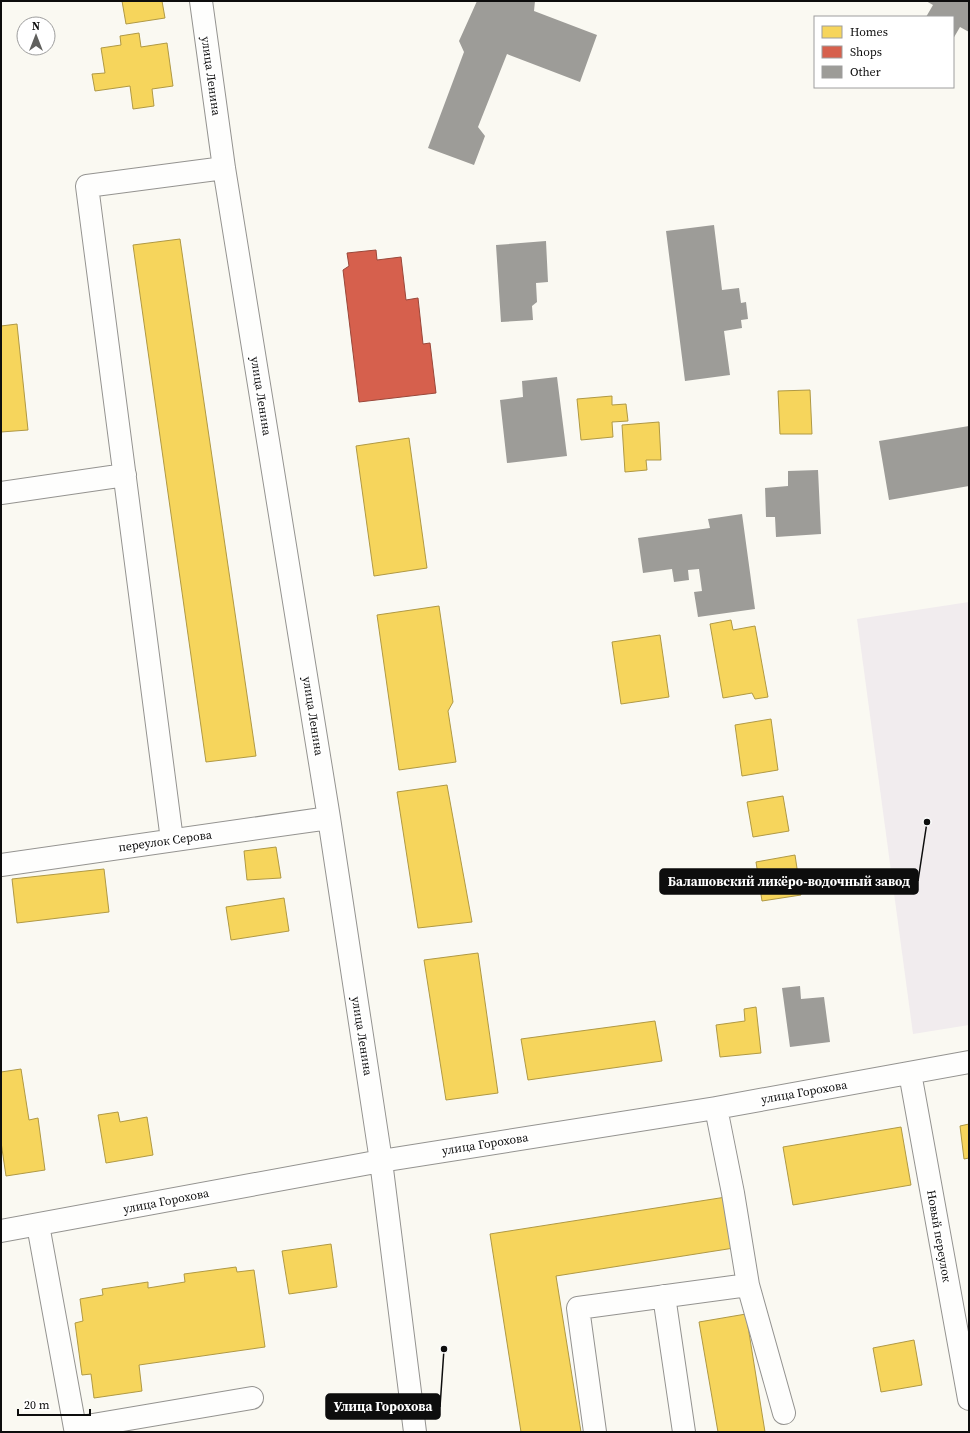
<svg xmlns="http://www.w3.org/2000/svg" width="970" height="1433" font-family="'Source Serif 4',serif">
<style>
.industrial{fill:#f1ecee}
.homes{fill:#f6d55c;stroke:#b09944}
.shops{fill:#d6604d;stroke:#9a473a}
.building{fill:#9d9c98}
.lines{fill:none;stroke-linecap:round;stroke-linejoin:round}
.minor-casing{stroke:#949390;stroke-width:24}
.minor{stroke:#fefefd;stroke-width:22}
.labels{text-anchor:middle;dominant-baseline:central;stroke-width:4;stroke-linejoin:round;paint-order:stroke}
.street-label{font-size:12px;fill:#0d0d0d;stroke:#fff}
.leader{fill:none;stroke:#0d0d0d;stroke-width:1.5}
.callout-dot{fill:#0d0d0d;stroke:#fff;stroke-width:1.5}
.callout{fill:#0d0d0d;stroke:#0d0d0d;stroke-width:1.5}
.callout-label{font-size:13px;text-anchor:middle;font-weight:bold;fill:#fff}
</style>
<rect width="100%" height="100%" fill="#faf9f2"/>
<path class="industrial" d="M969 602V1025L913 1034 857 619Z"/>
<path class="homes" d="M122 1H162L165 18 126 24Z
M139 33 141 47 167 43 173 86 152 89 154 106 133 109 130 86 95 91 92 74 105 73 101 48 121 45 120 36Z
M180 239 256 756 206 762 133 245Z
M17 324 28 430 1 432V326Z
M810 390 812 434H780L778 391Z
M612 396V405L626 404 628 421 612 422 613 437 581 440 577 399Z
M659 422 661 460H646L647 470 625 472 622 425Z
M409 438 427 568 374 576 356 446Z
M439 606 453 702 448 711 456 762 399 770 377 615Z
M731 620 733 630 755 626 768 697 755 699 752 693 723 698 710 624Z
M660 635 669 697 621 704 612 642Z
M771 719 778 770 742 776 735 725Z
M447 785 472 922 418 928 397 792Z
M783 796 789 831 753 837 747 802Z
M276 847 281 878 247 880 244 851Z
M795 855 801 895 762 901 756 862Z
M104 869 109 912 17 923 12 879Z
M284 898 289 931 231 940 226 907Z
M478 953 498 1093 446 1100 424 960Z
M756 1007 761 1053 720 1057 716 1025 745 1021 744 1009Z
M655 1021 662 1061 528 1080 521 1039Z
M21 1069 29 1120 38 1118 45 1170 6 1176 1 1142V1072Z
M118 1112 120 1122 147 1117 153 1155 106 1163 98 1115Z
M969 1124V1158L964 1159 960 1126Z
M901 1127 911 1185 793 1205 783 1147Z
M726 1197 734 1248 556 1276 581 1432H521L490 1234Z
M331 1244 337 1287 289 1294 282 1251Z
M236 1267 237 1272 254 1270 265 1347 139 1365 142 1391 94 1398 91 1374 82 1375 75 1323 83 1321 80 1299 103 1295 102 1289 148 1282V1288L185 1282 184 1274Z
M746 1314 765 1432H718L699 1322Z
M914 1340 922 1385 881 1392 873 1348Z"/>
<path class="shops" d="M376 250 377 260 401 257 406 300 418 298 423 344 430 343 436 393 359 402 343 270 349 266 347 253Z"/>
<path class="building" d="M477 1H535L534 11 597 35 580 82 507 54 478 127 485 136 474 165 428 148 464 52 459 41Z
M926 1H969V32L960 27 953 39V17H926L933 5Z
M714 225 722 290 739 288 741 303 746 302 748 319 741 320 742 328 724 331 730 375 685 381 666 231Z
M546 241 548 282 536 283 537 302 532 306 533 320 501 322 496 245Z
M557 377 567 456 507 463 500 400 523 397 522 381Z
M969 426V486L889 500 879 441Z
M818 470 821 534 776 537 775 517H766L765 488 788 486V471Z
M742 514 755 609 698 617 694 592 702 591 699 569 688 570 689 580 674 582 672 569 643 573 638 538 710 528 708 519Z
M800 986 801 999 824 997 830 1042 790 1047 782 988Z"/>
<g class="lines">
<g class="minor-casing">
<path id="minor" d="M201 1 224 168 329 818 381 1161 415 1432
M1 493 125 475
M172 840 87 186 224 168
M1 865 329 818
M910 1073 969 1399
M38 1225 75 1428 252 1398
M1 1231 381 1161 716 1108 969 1062
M748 1285 784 1413
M664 1296 684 1432
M595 1432 578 1308 748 1285 733 1193 716 1108"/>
</g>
<use href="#minor" class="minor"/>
</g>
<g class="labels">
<g class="street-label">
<text transform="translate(211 76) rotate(82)">улица Ленина</text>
<text transform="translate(261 396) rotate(81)">улица Ленина</text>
<text transform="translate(313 716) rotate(81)">улица Ленина</text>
<text transform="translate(165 841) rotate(-8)">переулок Серова</text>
<text transform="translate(362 1036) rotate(81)">улица Ленина</text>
<text transform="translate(804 1092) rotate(-10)">улица Горохова</text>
<text transform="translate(485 1144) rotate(-9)">улица Горохова</text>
<text transform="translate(166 1201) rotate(-11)">улица Горохова</text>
<text transform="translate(939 1236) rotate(80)">Новый переулок</text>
</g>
</g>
<path class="leader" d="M927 822L918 881M444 1349L440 1407"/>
<g class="callout-dot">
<circle cx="927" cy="822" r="4"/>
<circle cx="444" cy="1349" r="4"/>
</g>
<g class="callout">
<rect x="660" y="869" width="258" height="25" rx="4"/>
<rect x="326" y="1394" width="114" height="25" rx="4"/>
</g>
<g class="callout-label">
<text x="789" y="886">Балашовский ликёро-водочный завод</text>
<text x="383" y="1411">Улица Горохова</text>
</g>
<rect width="970" height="1433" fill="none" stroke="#0d0d0d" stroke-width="4"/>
<rect x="814" y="16" width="140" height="72" fill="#ffffff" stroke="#9e9e9e"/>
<rect x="822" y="26" width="20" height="12" fill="#f6d55c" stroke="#9e9e9e"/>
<text x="850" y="36" font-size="12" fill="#0d0d0d">Homes</text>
<rect x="822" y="46" width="20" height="12" fill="#d6604d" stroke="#9e9e9e"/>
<text x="850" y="56" font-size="12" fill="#0d0d0d">Shops</text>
<rect x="822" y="66" width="20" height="12" fill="#9d9c98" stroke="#9e9e9e"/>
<text x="850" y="76" font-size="12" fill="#0d0d0d">Other</text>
<g transform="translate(36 36)"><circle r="19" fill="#ffffff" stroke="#9e9e9e"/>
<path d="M0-3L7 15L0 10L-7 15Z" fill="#60605d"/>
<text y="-6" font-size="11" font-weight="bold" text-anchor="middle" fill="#0d0d0d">N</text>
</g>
<path d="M18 1409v6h72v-6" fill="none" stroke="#0d0d0d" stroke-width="2"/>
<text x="24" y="1409" font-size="12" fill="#0d0d0d" stroke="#ffffff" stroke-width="3" paint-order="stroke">20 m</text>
</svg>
